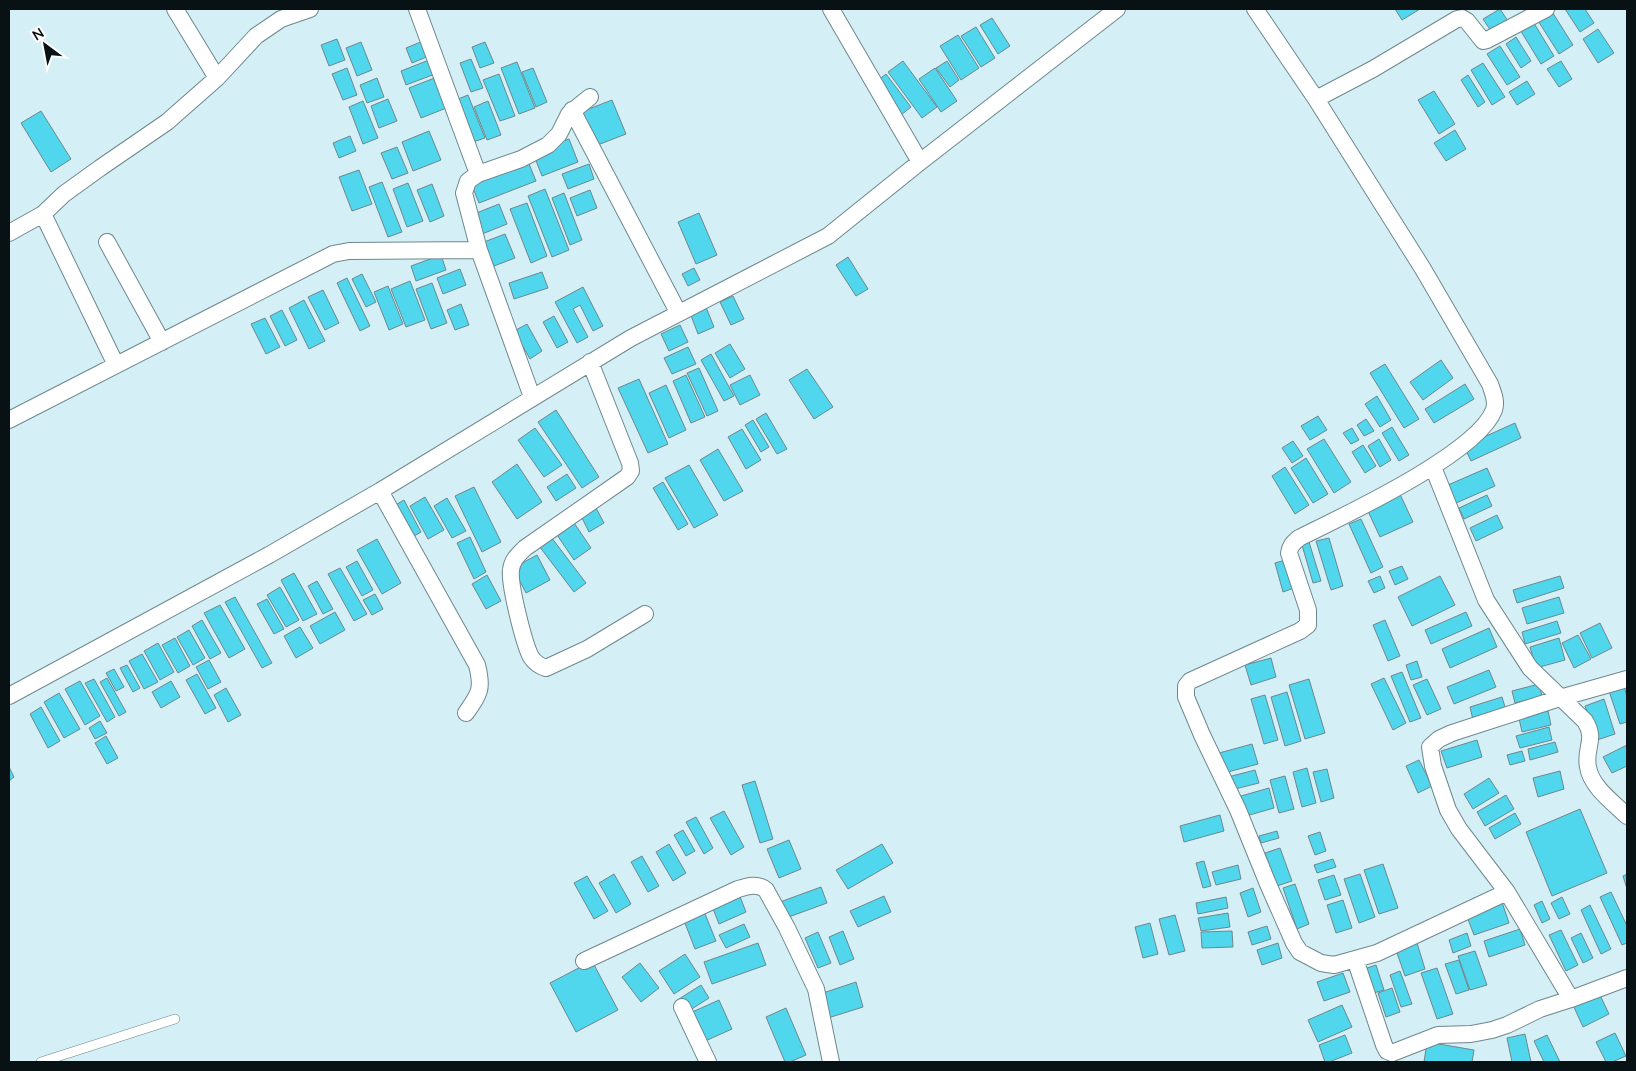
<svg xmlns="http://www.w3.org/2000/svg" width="1636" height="1071" font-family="'Nunito Sans',sans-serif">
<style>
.building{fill:#50d6ed;stroke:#6d888d}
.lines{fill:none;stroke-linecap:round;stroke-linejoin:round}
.service-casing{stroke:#6d888d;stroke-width:10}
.minor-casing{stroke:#6d888d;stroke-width:18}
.service{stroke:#fff;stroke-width:9}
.minor{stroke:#fff;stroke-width:16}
</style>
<rect width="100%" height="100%" fill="#d4f0f6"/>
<path class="building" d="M1395 9H1420L1402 20Z
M1500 9 1510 24 1493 34 1483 19Z
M1565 9H1585L1594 23 1580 32Z
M1551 10 1573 45 1559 54 1537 19Z
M992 18 1010 46 998 54 980 25Z
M1532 20 1554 56 1541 64 1519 28Z
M976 27 995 58 981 67 961 36Z
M1598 29 1614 53 1598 63 1583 39Z
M958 35 979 68 961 80 940 46Z
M1516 37 1531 61 1521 68 1506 44Z
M337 39 345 60 329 66 321 45Z
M423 41 429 56 412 63 406 48Z
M361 42 372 70 357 76 346 48Z
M485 42 494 63 480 68 472 47Z
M1500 46 1520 77 1507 85 1487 54Z
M471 59 483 88 471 92 460 63Z
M429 60 435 74 406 85 401 71Z
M903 61 937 107 922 118 888 72Z
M947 61 959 80 950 87 936 68Z
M1561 61 1572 79 1559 87 1547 69Z
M517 62 535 108 519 114 501 68Z
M1483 63 1505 97 1492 105 1471 70Z
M347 68 357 95 343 100 332 74Z
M533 68 547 102 536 107 522 72Z
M935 68 957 101 941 112 919 79Z
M499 74 515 116 500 121 483 80Z
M886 74 911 107 901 115 877 81Z
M1468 75 1485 102 1478 107 1461 80Z
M437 77 449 107 421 118 409 88Z
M377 78 384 97 367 103 360 85Z
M1527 81 1535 94 1517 105 1509 92Z
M1434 91 1455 124 1439 134 1418 100Z
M468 95 485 138 470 143 453 101Z
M388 99 397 121 379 128 371 106Z
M612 100 626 134 595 146 581 112Z
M363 101 378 138 363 144 349 107Z
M488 101 501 135 487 140 474 107Z
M41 111 71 159 51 172 21 123Z
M1455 130 1466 149 1446 161 1434 143Z
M429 131 441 160 413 171 402 142Z
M350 136 356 151 339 158 333 143Z
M569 139 578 162 542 176 533 153Z
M397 147 408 173 392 179 381 153Z
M527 159 536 181 479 203 470 181Z
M589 164 594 179 568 189 562 174Z
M359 170 372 204 352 211 339 177Z
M382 182 402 232 388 237 369 187Z
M408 183 423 221 407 227 393 189Z
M432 184 444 216 430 222 417 190Z
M545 189 569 250 552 257 528 196Z
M590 190 597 208 577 216 570 198Z
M564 193 582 240 570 245 552 198Z
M527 203 547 256 531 263 510 209Z
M499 204 507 224 482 234 474 214Z
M699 213 717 255 696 264 678 222Z
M505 234 515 258 494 266 484 242Z
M441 255 446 270 416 281 411 266Z
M848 257 868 289 856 296 836 265Z
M694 268 700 280 688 286 682 274Z
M460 269 466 285 443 294 437 278Z
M542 272 548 288 514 299 509 283Z
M362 274 376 302 366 307 352 279Z
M347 278 370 326 360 331 337 283Z
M410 281 425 320 406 327 391 289Z
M432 283 447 323 431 329 416 289Z
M388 286 403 324 389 330 374 292Z
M583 287 603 326 593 331 580 305 573 309 588 337 577 343 555 302Z
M323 290 339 323 325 330 308 297Z
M733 296 744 319 731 325 720 302Z
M304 300 325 341 309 349 289 308Z
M461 304 469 325 455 330 447 310Z
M706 307 714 327 698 334 690 313Z
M282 310 297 340 285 346 270 316Z
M554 316 568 342 557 348 543 322Z
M265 318 280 347 266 354 251 324Z
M527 324 542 351 530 359 514 331Z
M680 325 688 342 669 351 661 334Z
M730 344 745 369 730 378 715 353Z
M688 347 696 364 672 374 664 358Z
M711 354 734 396 724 401 701 360Z
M1441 360 1453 378 1423 400 1410 382Z
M1385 364 1419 419 1404 428 1370 373Z
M699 368 718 411 707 416 687 373Z
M807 369 833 407 814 419 789 380Z
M686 375 705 417 691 423 673 381Z
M750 375 760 395 740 405 730 385Z
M639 379 668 444 648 453 618 388Z
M1465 384 1474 399 1434 423 1425 409Z
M666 385 686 430 669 438 649 393Z
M1377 396 1391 420 1380 427 1365 404Z
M556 410 599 477 582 488 538 422Z
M766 413 787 449 777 454 756 419Z
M1318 416 1327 430 1310 440 1301 426Z
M1366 419 1374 431 1364 436 1357 425Z
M753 420 769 447 761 452 745 425Z
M1515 423 1521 438 1471 461 1464 446Z
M1392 427 1409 455 1399 461 1382 433Z
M535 428 562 465 544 477 518 440Z
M1352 428 1359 440 1351 444 1343 433Z
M742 429 761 460 746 469 728 437Z
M1324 439 1351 482 1334 493 1307 449Z
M1379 439 1391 460 1380 467 1368 446Z
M1293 441 1303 456 1292 463 1282 448Z
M1363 445 1376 466 1365 473 1352 452Z
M718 449 743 491 724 501 700 460Z
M1306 458 1328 494 1313 503 1291 468Z
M517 464 542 502 517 519 492 482Z
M689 465 718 515 694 528 665 478Z
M1285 467 1309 505 1295 514 1272 476Z
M1487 468 1495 486 1456 503 1448 485Z
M567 474 576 488 556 501 547 487Z
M663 482 688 524 678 530 653 488Z
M474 487 501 542 482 552 455 496Z
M1399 492 1413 522 1380 537 1366 507Z
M1487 495 1492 506 1464 519 1459 508Z
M425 497 444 530 428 539 410 506Z
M447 498 466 531 452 538 434 506Z
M404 500 421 532 409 539 392 507Z
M595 506 604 523 589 532 580 514Z
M1497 515 1503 528 1476 541 1470 528Z
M570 517 591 548 574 560 553 529Z
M1361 519 1383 567 1371 573 1349 524Z
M548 533 586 583 574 592 536 542Z
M470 537 486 572 474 579 457 543Z
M1329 538 1343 586 1331 590 1316 541Z
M377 539 401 583 382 594 357 550Z
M1309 542 1321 581 1313 583 1302 545Z
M537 555 550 580 526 593 513 568Z
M1289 559 1297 587 1283 592 1275 563Z
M357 561 373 590 362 596 346 567Z
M1402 566 1408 579 1395 585 1389 571Z
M340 568 367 614 354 621 328 574Z
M294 573 317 614 303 621 281 580Z
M487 575 501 601 486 609 472 584Z
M1380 576 1385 588 1374 593 1368 581Z
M1440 576 1455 605 1412 626 1398 597Z
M1560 576 1564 588 1517 603 1513 590Z
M317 581 333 609 323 614 308 586Z
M280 587 299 620 286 627 267 595Z
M375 594 383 609 372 615 363 600Z
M235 597 272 663 262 668 225 602Z
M1559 597 1564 613 1527 624 1522 608Z
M267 599 284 629 274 634 257 604Z
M220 605 245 649 229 658 204 613Z
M335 612 345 630 320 644 310 626Z
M1466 612 1472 626 1431 644 1425 630Z
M202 620 221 653 210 659 192 626Z
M1385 620 1400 656 1388 661 1373 625Z
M1557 621 1561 633 1525 644 1522 632Z
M1600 623 1612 648 1592 658 1580 633Z
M300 627 313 648 296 658 284 636Z
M1489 628 1497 647 1450 668 1442 649Z
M189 630 205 658 193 665 177 637Z
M1578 635 1591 659 1574 668 1562 643Z
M175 638 190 666 178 673 162 645Z
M1559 638 1565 660 1536 668 1530 647Z
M158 643 174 672 160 680 144 651Z
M142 654 158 682 144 689 129 661Z
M1271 658 1276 677 1251 685 1245 665Z
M209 660 221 682 208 689 196 667Z
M1417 661 1422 677 1411 680 1406 665Z
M127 665 140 688 133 692 120 668Z
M114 669 124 687 116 691 106 673Z
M1489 670 1496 687 1454 704 1447 687Z
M1402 672 1421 718 1410 722 1391 676Z
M197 674 216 708 205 714 186 680Z
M107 678 126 712 119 716 100 682Z
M1384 678 1406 723 1393 730 1371 684Z
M94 679 115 717 107 722 85 683Z
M1309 679 1325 733 1305 739 1289 685Z
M1427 679 1441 709 1427 715 1413 685Z
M80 681 100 716 85 725 65 689Z
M171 681 180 697 161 708 152 692Z
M1539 684 1542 696 1515 703 1512 691Z
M1624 686 1627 697V722L1620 724 1609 691Z
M226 688 241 715 228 722 214 695Z
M1287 692 1301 741 1285 746 1271 697Z
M59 693 80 729 64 738 44 702Z
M1265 695 1278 740 1264 744 1251 699Z
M1502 697 1506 710 1473 720 1470 707Z
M1604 699 1615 734 1597 740 1585 706Z
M1547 706 1551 725 1522 732 1518 714Z
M41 707 60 741 48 748 30 714Z
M100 721 107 733 95 739 89 728Z
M1549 727 1552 740 1520 748 1516 736Z
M106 736 118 758 107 764 95 743Z
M1477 740 1482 757 1447 768 1441 751Z
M1555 742 1558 752 1530 760 1528 749Z
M1252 744 1258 764 1224 773 1219 753Z
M1627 745V766L1612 773 1603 757Z
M1522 751 1525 761 1510 765 1507 755Z
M1419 760 1432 786 1418 793 1406 766Z
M9 767 14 777 9 781Z
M1307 768 1316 803 1302 807 1293 772Z
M1327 769 1334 798 1321 802 1313 772Z
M1255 770 1259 783 1231 790 1228 777Z
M1560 771 1564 789 1538 797 1533 778Z
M1285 776 1294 809 1279 813 1270 780Z
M1489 778 1499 793 1473 809 1464 794Z
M755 781 773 839 760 843 742 785Z
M1269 788 1274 808 1246 816 1241 796Z
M1506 795 1514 809 1485 826 1477 812Z
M1580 809 1607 873 1552 896 1526 832Z
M724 811 744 847 731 855 710 818Z
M1515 813 1521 824 1495 839 1489 828Z
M1220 815 1224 831 1184 842 1180 826Z
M696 817 713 848 704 854 686 822Z
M683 830 695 851 686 856 674 835Z
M1277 831 1279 838 1261 843 1259 836Z
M1320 832 1326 851 1315 855 1308 836Z
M789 840 801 869 779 878 767 849Z
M669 844 686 873 673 881 656 852Z
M882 844 893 863 848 889 836 870Z
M1280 848 1292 881 1277 886 1265 853Z
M642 856 659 886 648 892 631 862Z
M1333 859 1336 867 1317 873 1314 865Z
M1204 861 1211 886 1203 888 1196 863Z
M1383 864 1398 908 1379 914 1364 870Z
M1238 865 1241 879 1216 885 1212 872Z
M614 874 631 904 616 913 599 883Z
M1360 874 1375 917 1359 923 1344 879Z
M1627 874V889L1623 876Z
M1334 875 1341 895 1325 900 1318 880Z
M587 876 608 911 594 919 574 883Z
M1295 884 1309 924 1297 929 1283 888Z
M821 887 827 903 786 918 780 902Z
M1253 888 1261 912 1248 917 1240 893Z
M1611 892 1627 926V943L1622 945 1600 897Z
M739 894 746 912 719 924 712 906Z
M884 896 891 912 858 927 850 911Z
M1226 897 1228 908 1198 914 1196 903Z
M1562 897 1570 914 1559 919 1551 903Z
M1343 900 1352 928 1336 933 1327 905Z
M1542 901 1550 919 1542 923 1534 905Z
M1502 902 1509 923 1474 935 1466 914Z
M1590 905 1611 949 1601 954 1581 910Z
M703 909 716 941 695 949 683 918Z
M1228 913 1230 927 1201 931 1198 918Z
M1175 915 1185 951 1169 955 1159 919Z
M1150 923 1158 954 1143 958 1135 927Z
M744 924 750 937 726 948 719 935Z
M1267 926 1271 939 1252 945 1248 932Z
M1520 929 1525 945 1489 957 1484 941Z
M1561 930 1578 965 1566 971 1549 935Z
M843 931 854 959 840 965 829 937Z
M1232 931 1233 947 1202 948 1201 932Z
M818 932 831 963 818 968 805 938Z
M1467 933 1471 946 1453 953 1449 940Z
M1581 933 1593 958 1583 963 1571 938Z
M758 943 766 965 712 984 704 962Z
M1278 943 1282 958 1262 965 1257 950Z
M1417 943 1425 969 1405 976 1396 950Z
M1475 951 1487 985 1470 990 1458 956Z
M685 954 700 977 674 994 659 971Z
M1459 960 1469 990 1456 994 1445 964Z
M592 961 618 1010 576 1032 550 983Z
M640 963 659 988 641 1002 622 977Z
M1376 965 1384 990 1370 994 1361 970Z
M1437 968 1453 1014 1437 1019 1421 973Z
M1400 971 1412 1004 1401 1007 1390 975Z
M1343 973 1350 992 1324 1001 1317 982Z
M856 982 863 1007 828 1018 820 994Z
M701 985 709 998 687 1012 679 999Z
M1392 988 1400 1012 1386 1017 1378 993Z
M1599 993 1609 1014 1583 1027 1573 1005Z
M719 1000 732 1029 703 1042 690 1013Z
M1342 1005 1352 1027 1318 1042 1308 1020Z
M786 1008 806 1055 790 1062H785L766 1017Z
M1615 1033 1626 1056 1612 1062H1606L1596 1042Z
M1525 1034 1531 1062H1512L1507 1038Z
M1345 1035 1352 1053 1329 1062H1325L1319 1045Z
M1547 1035 1560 1062H1544L1534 1041Z
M1427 1042 1474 1050 1472 1062H1424Z"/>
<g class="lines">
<g class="service-casing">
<path id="service" d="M41 1062 175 1019"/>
</g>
<g class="minor-casing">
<path id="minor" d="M175 9 217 78
M417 9 478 174
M831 9 920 162
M1255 9 1316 99 1423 269 1490 384C1493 393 1497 401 1494 410 1477 454 1343 516 1299 538 1293 543 1290 546 1289 553L1308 610V625L1300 631 1190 681 1186 686V697L1202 735 1238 810 1268 884 1294 943 1300 952 1321 963 1334 965 1377 953 1507 892
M1316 99 1373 69 1457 19 1462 18 1467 21 1483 41 1487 40 1546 9
M572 110 678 312
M43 214 116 365
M9 233 43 214 64 194 100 168 167 122 217 78 256 36 281 19 310 9
M107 242 162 342
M479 250 532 397
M590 362 630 463 631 471 627 477 525 548C518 555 512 560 511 570 509 584 524 644 531 657 535 663 539 666 546 668L587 649 645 614
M9 420 333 254 349 251 479 250 464 193 468 181 478 174 521 159 548 145 559 134 569 114 590 97
M1433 467 1486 600 1530 668 1585 721C1597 740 1584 748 1588 767 1591 787 1614 803 1627 816
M380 491 477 665C483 689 480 693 466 713
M1627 679 1560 698 1452 733 1439 739 1430 747 1433 766 1448 810 1459 829 1507 892 1571 999 1627 978
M9 696 269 555 380 491 631 338 828 236 920 162 1117 9
M1355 959 1384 1045 1387 1051 1392 1053 1438 1035 1471 1034 1492 1030 1507 1025 1540 1009 1571 999
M584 961 738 889C748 886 758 883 766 890L787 928 816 989 831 1062
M682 1007 708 1062"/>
</g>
<use href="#service" class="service"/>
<use href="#minor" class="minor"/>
</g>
<rect width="1636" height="1071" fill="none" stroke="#081113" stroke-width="20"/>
<g transform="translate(45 45) rotate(328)" stroke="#ffffff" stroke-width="4" paint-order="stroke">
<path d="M0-4L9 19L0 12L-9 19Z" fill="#081113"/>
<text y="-8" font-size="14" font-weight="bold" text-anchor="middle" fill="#081113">N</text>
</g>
</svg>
